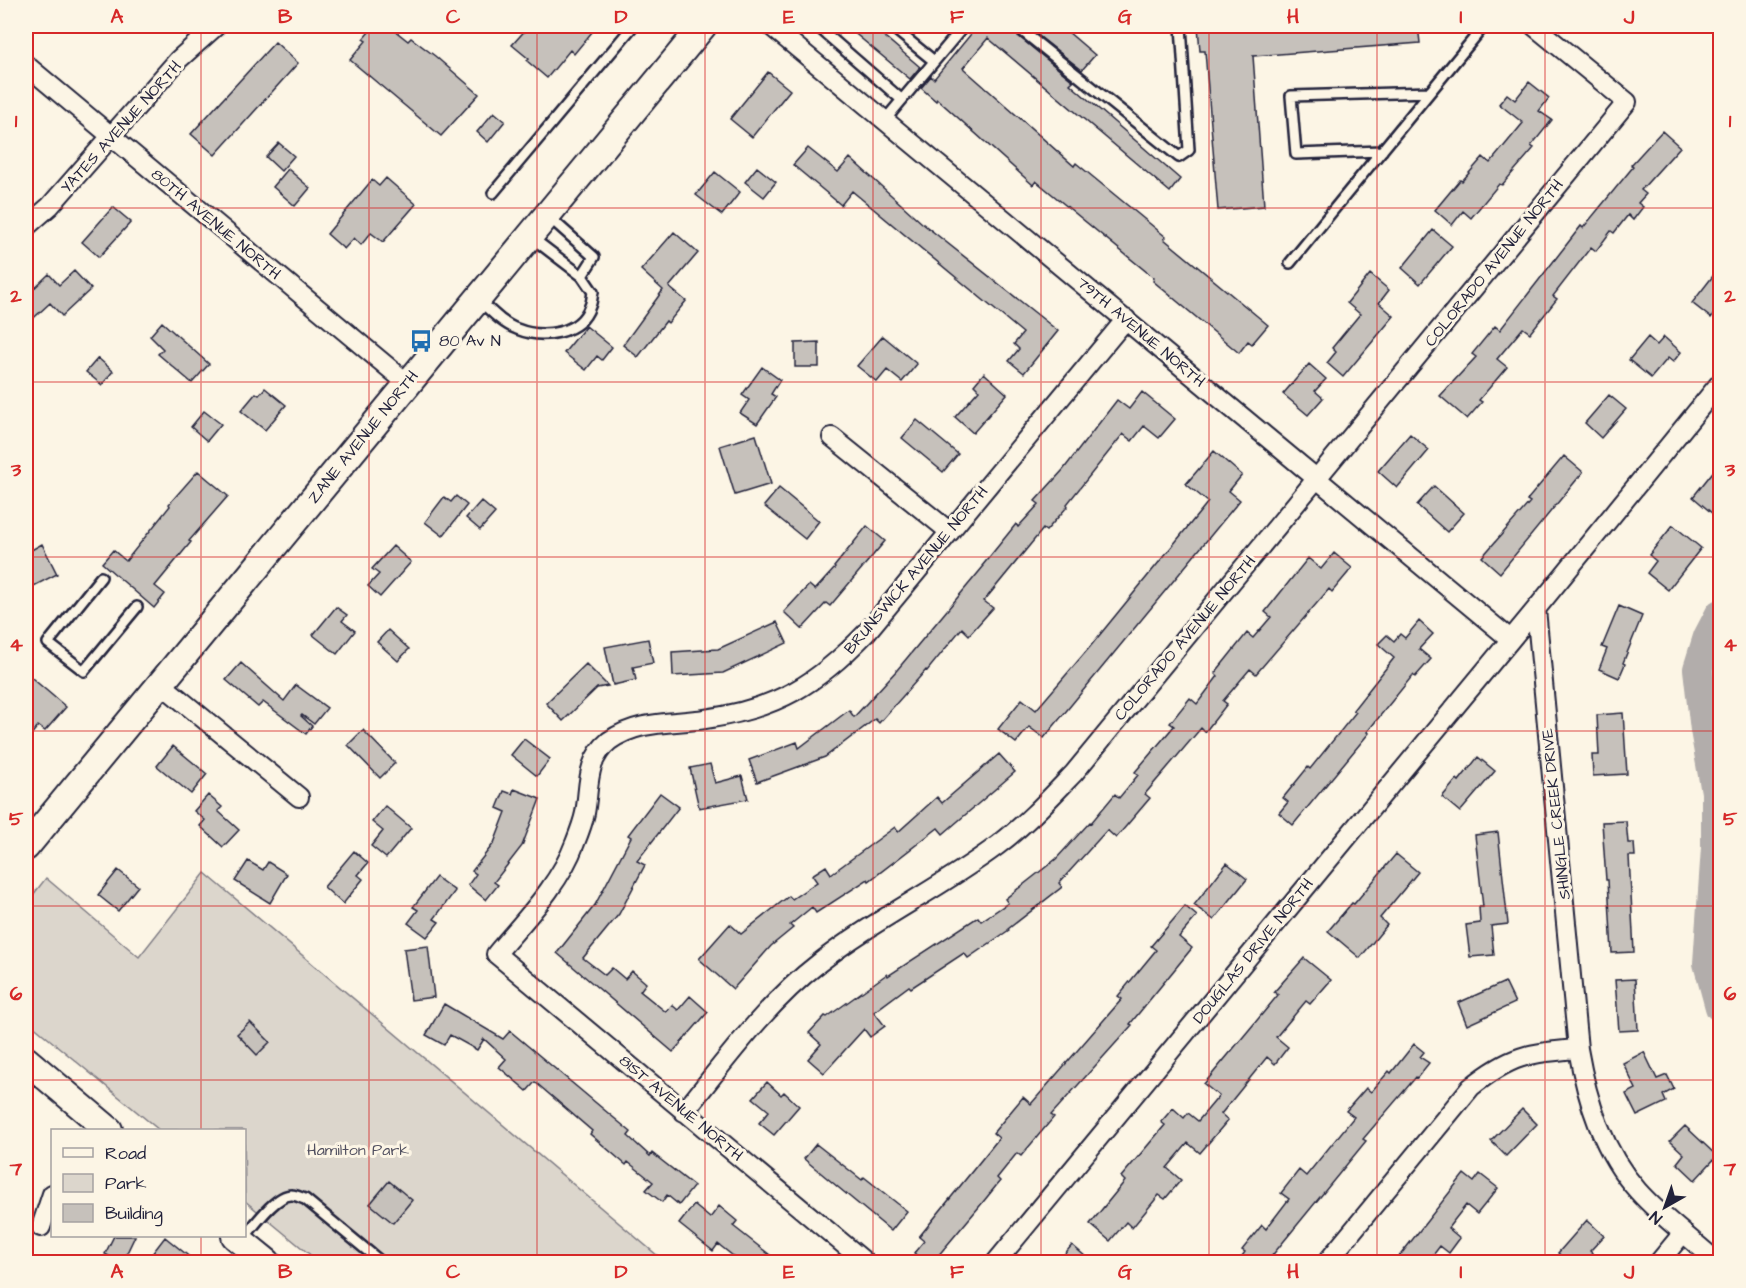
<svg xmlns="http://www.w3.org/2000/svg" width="1746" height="1288" font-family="'Architects Daughter',sans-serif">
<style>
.green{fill:#dcd6cc;stroke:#7f7c84;stroke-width:1.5}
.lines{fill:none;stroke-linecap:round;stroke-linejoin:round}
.river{stroke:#b2adab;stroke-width:30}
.building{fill:#c6c1bb;stroke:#22223b;stroke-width:1.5}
.lane-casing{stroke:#22223b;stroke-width:14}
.street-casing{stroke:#22223b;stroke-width:22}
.secondary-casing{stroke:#22223b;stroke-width:30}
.lane{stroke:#fcf5e5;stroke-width:9}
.street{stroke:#fcf5e5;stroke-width:18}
.secondary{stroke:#fcf5e5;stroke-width:26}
.grid{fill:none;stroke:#d62828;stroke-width:1.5;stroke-opacity:0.55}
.labels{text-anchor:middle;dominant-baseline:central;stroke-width:6;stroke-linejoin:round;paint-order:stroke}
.street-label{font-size:16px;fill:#22223b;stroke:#fcf5e5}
.poi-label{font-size:16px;fill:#22223b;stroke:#fcf5e5;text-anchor:start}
.park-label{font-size:16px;fill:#504f5f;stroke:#fcf5e5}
.neatline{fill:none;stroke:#d62828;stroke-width:2}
.grid-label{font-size:20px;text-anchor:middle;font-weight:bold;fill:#d62828}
</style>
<rect width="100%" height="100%" fill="#fcf5e5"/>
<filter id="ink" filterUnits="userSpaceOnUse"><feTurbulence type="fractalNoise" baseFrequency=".0167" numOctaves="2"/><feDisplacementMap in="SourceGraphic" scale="12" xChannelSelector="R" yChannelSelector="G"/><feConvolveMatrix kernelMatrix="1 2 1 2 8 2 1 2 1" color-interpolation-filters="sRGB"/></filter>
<g filter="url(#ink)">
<path class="green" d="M205 873 665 1262H319L245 1201 244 1130H159L26 1020V904L46 878 139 957Z"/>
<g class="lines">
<path class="river" d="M1720 614 1708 637 1698 669 1705 730 1716 792V848L1708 963 1720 1007"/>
</g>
<path class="building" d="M374 26H389L408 41 411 38 435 56 479 94 441 136 350 60 366 41 363 39Z
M529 26H597L574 54 570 50 547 78 527 61 529 59 512 45Z
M846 26H872L920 67 910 79Z
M973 26H1009L1012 31 1073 81 1070 84 1180 179 1170 192 988 38 963 68 1074 166 1076 163 1166 237 1164 239 1268 325 1252 344 1248 341 1239 353 1153 281 1154 278 1036 181 1033 185 937 99 936 101 921 88 931 76 934 79 976 28Z
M1026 26H1061L1095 55 1082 70Z
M1198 26H1418L1420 43 1253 56 1264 206 1218 210 1205 51H1200Z
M275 42 298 63 215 155 191 134Z
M768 72 790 90 752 137 730 119Z
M1529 82 1549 98 1539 111 1552 120 1531 146 1534 148 1502 185 1499 184 1471 218 1463 211 1452 225 1435 210 1460 180 1462 181 1483 157 1490 163 1523 123 1499 104 1507 94 1515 100Z
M494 112 505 121 488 142 477 132Z
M1662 131 1680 147 1641 190 1646 194 1638 203 1643 207 1633 220 1628 215 1614 233 1611 231 1596 251 1591 247 1553 296 1557 299 1530 333 1523 328 1497 359 1507 367 1479 400 1482 402 1467 419 1440 396 1476 357 1472 354 1495 326 1500 330 1581 226 1583 228 1633 167 1631 165Z
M279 143 294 156 281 171 266 157Z
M808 148 838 172 850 158 922 223 1058 331 1024 373 1009 361 1019 349 1014 344 1023 333 852 191 841 205 793 165Z
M757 167 776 182 764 197 745 182Z
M288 169 310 188 295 206 273 187Z
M715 172 740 192 722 215 696 195Z
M386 178 416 204 383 242 371 233 361 245 354 238 344 249 327 234 372 180 379 186Z
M113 207 131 222 99 257 82 242Z
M1433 230 1452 246 1420 284 1402 268Z
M674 232 698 253 669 287 686 301 668 323 666 321 638 357 623 345 663 290 641 270Z
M1720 267V306L1711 318 1692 303Z
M74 271 91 289 62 316 50 303 26 325V296L49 274 59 285Z
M1370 274 1389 290 1379 303 1394 316 1343 377 1327 363 1336 352 1332 348 1360 314 1347 303Z
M162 322 209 364 192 383 158 354 163 349 150 336Z
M586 326 612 347 602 360 597 356 586 370 564 353Z
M883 336 917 364 902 382 887 370 877 382 857 366Z
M1648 337 1657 345 1664 337 1681 352 1673 362 1668 358 1651 378 1629 360Z
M819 342V367H795V343Z
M98 358 113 371 102 385 86 372Z
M1309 364 1326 379 1315 391 1323 398 1308 415 1283 394Z
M762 367 780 380 771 394 776 397 757 424 740 413 749 400 742 395Z
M984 373 1007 394 973 433 955 417 979 390 974 385Z
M265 388 286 405 265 430 241 411 256 393 259 395Z
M1142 392 1175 419 1159 438 1144 426 1132 441 1123 434 1067 504 1068 506 1046 531 1043 529 984 601 993 608 969 635 962 628 927 671 926 670 879 723 875 719 825 757 757 782 749 760 797 742 799 748 849 710 854 717 897 670 983 567 982 566 1016 524 1018 527 1039 504 1035 501 1063 470 1117 400 1129 409Z
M1609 395 1626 409 1601 438 1585 423Z
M204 411 221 424 207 441 191 427Z
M917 420 958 454 943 472 902 438Z
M1410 434 1429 450 1397 488 1378 471Z
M756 435 771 484 735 495 720 446Z
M1214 451 1242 475 1229 491 1240 500 1044 738 1029 727 1016 743 998 729 1022 699 1036 710 1089 648 1208 502 1186 484Z
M1564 456 1583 472 1500 573 1482 557 1530 502 1527 500Z
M1720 463V520L1693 497Z
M198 471 228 496 189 541 191 542 155 586 165 594 154 608 102 563 113 550 126 561 170 506 169 504Z
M1434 486 1464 513 1447 532 1417 505Z
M779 488 819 521 805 539 764 506Z
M456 496 467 505 443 536 425 522 444 497 451 502Z
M481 501 495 513 480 530 466 518Z
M1673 525 1701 548 1668 590 1647 573 1656 561 1649 555Z
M867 526 885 541 830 606 826 603 802 629 784 612 809 585 815 590 835 568 834 567Z
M42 544 57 574 26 590V553Z
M393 546 411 562 380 597 368 586 379 574 372 569Z
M1334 553 1352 568 1332 592 1329 589 1256 674 1250 669 1223 701 1227 704 1205 732 1201 728 1145 794 1150 798 1116 838 1107 830 1059 883 1062 887 1008 929 1009 930 968 958 964 953 911 988 909 986 874 1012 885 1026 870 1037 864 1029 824 1073 808 1059 821 1044 809 1033 825 1016 827 1017 887 974 888 976 978 917 981 921 1008 903 1005 899 1056 859 1090 822 1091 823 1115 794 1119 798 1138 775 1135 772 1174 726 1170 723 1190 698 1197 704 1218 676 1215 673 1247 633 1253 638 1271 617 1265 612 1308 558 1321 569Z
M1619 606 1642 616 1623 663 1625 664 1619 678 1599 669 1607 649 1602 647Z
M336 607 347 615 342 621 355 631 337 654 313 635Z
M1419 621 1433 634 1419 649 1431 659 1415 677 1413 675 1367 732 1369 733 1293 825 1279 813 1288 802 1283 798 1308 767 1310 769 1356 712 1353 710 1394 658 1378 644 1387 635 1394 641 1400 634 1405 638Z
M777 622 787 643 723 673 673 676 672 652 718 649Z
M388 630 409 649 398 661 377 642Z
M648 639 653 663 633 667 636 680 613 685 605 647Z
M241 663 284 701 296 685 327 708 314 724 302 715 301 716 312 726 306 734 263 702 258 707 226 680Z
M586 664 608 686 597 688 563 721 546 703Z
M26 673 66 707 45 731 38 726 26 741Z
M1623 713 1627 774 1593 776 1592 755H1599L1597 715Z
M363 730 395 763 380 778 348 745Z
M524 739 550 759 537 776 511 755Z
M173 746 207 774 191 794 157 766Z
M999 754 1015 772 943 834 938 828 869 881 868 879 816 913 812 907 790 925 793 928 771 946 733 989 699 959 730 924 741 934 789 896 792 899 817 882 812 875 826 866 831 874 895 827 898 832 937 797 942 803Z
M1478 757 1495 771 1460 812 1442 797 1457 779 1459 781Z
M710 764 715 783 742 776 748 799 699 808 690 768Z
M514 789 540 799 522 846 494 882 498 885 486 900 468 885 476 874 472 871 494 843 506 812 497 808 504 791 512 794Z
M660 793 679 807 637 861 645 865 619 914 583 958 605 975 612 968 625 979 632 971 646 983 640 991 666 1012 672 1005 678 1010 690 996 708 1012 673 1052 557 953 595 905 631 837 628 835Z
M208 795 222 807 218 811 239 830 223 847 200 826 205 820 194 811Z
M385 806 411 828 386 858 371 846 383 831 372 822Z
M1626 821 1628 843H1634L1635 856H1629L1634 952 1612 953 1608 880H1606L1602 822Z
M1498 832 1508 924 1491 926 1494 955 1470 957 1466 925 1480 923 1479 907H1483L1475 835Z
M354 851 368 863 358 875 363 879 343 904 324 887Z
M1396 854 1418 872 1380 918 1387 925 1360 958 1328 931 1352 903 1354 904Z
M248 861 263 870 268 862 287 874 270 903 235 881Z
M1227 863 1247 879 1214 920 1194 905Z
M118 870 138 886 118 911 98 895Z
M436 877 455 891 434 919 439 922 427 937 408 923 418 910 413 907Z
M1185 906 1197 916 1179 937 1192 948 1130 1024 1132 1025 1051 1115 1054 1117 1021 1156 1017 1153 997 1178 1000 1181 979 1207 932 1263H926L914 1253 924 1241 919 1237 999 1138 993 1133 1023 1097 1031 1104 1122 999 1118 996 1156 950 1151 946Z
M428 946 434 997 411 1000 404 949Z
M1304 958 1331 980 1310 1004 1306 1001 1276 1037 1288 1047 1275 1064 1267 1057 1221 1114 1228 1120 1200 1153 1188 1143 1167 1168 1181 1180 1165 1199 1159 1195 1132 1228 1126 1222 1110 1241 1090 1224 1125 1181 1121 1177 1165 1125 1161 1122 1173 1108 1184 1118 1188 1113 1198 1121 1219 1096 1204 1084 1278 995 1274 992Z
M1635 979 1638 1030 1619 1031 1615 980Z
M1505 982 1515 1003 1467 1025 1458 1003Z
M444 1004 503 1039 510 1031 608 1113 631 1132 628 1136 650 1156 652 1153 694 1186 679 1205 667 1195 662 1202 646 1190 653 1182 628 1162 626 1165 590 1134 592 1131 535 1082 527 1091 499 1067 506 1059 484 1039 477 1050 450 1035 444 1045 426 1035Z
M250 1022 270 1042 257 1055 237 1034Z
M1414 1044 1424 1052 1420 1057 1429 1063 1417 1078 1416 1077 1363 1139 1366 1141 1266 1263H1237L1245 1252 1242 1250 1262 1225 1266 1229 1289 1199 1281 1193 1299 1170 1306 1176 1354 1117 1346 1111 1366 1088 1371 1092 1389 1071 1391 1073Z
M1644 1052 1657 1079 1667 1075 1674 1089 1663 1095 1666 1102 1637 1116 1626 1094 1636 1089 1623 1063Z
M767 1082 781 1095 784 1092 799 1106 774 1135 759 1123 769 1111 753 1098Z
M1522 1109 1537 1124 1506 1156 1491 1141Z
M1685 1126 1717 1156 1695 1180 1677 1163 1684 1154 1670 1141Z
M816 1144 862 1180 864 1177 907 1211 891 1231 804 1159Z
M1464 1174 1474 1182 1480 1174 1498 1188 1477 1214 1466 1205 1448 1228 1460 1238 1449 1253 1440 1246 1427 1263H1394Z
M389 1181 412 1200 393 1223 370 1204Z
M694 1205 710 1218 719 1206 737 1221 733 1226 780 1263H742L718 1244 713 1251 679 1224Z
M1587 1220 1604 1236 1590 1251 1603 1263H1568L1558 1253Z
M114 1236H135L122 1263 105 1254Z
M165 1237 197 1263H145Z
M1072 1245 1093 1263H1057Z"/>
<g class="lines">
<g class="lane-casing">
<path id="lane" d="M817 26 902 100
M891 26 934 61
M1016 26 1179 157 1189 150 1181 26
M885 120 964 26
M1382 151 1296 154 1291 96 1430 92
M493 193 633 26
M548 216 594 257 582 276
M1290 263 1484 26
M480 301C491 311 503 324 517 329 542 339 580 335 590 306 592 302 592 296 593 292L582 276 531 237
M101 577 48 643 84 671 137 607
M243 1239C253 1227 276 1194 292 1195 296 1195 301 1198 305 1199L381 1262"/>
</g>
<g class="street-casing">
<path id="street" d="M771 26 1510 639
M26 65 407 383
M26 227 50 206 178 60 216 26
M832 437 950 532
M160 683 299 797
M684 1112C726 1060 766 1004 819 963 875 919 941 888 998 845 1026 824 1050 798 1074 773L1627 102 1534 26
M41 1227 52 1194
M865 1262 496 954C525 919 559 886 575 843 579 833 583 823 585 813 590 787 585 761 609 741 638 720 671 724 705 719 777 709 817 684 866 633L1126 319
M996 1262 1536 609
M1327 1262 1471 1087C1511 1055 1528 1053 1578 1049
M1659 1262 1683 1233
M1717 1262C1691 1238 1662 1218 1638 1191 1603 1152 1587 1101 1578 1049L1536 609 1720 383"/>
</g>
<g class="secondary-casing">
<path id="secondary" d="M26 847 703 26
M26 1060 109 1130
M235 1236 267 1262"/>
</g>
<use href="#lane" class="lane"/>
<use href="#street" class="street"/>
<use href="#secondary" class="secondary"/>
</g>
</g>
<path class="grid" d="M201 26V1130M369 26V1262M537 26V1262M705 26V1262M873 26V1262M1041 26V1262M1209 26V1262M1377 26V1262M1545 26V1262M26 208H1720M26 382H1720M26 557H1720M26 731H1720M26 906H1720M26 1080H1720M201 1236V1262"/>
<defs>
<g id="bus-bare" transform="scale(1.8)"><path d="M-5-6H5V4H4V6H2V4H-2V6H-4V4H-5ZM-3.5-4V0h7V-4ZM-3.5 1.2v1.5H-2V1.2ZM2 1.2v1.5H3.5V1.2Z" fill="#1f6fb2" stroke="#fcf5e5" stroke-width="2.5" paint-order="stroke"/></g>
</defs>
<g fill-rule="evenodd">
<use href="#bus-bare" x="421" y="341"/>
</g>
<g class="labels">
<g class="street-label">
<text transform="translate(121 127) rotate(-48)">YATES AVENUE NORTH</text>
<text transform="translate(216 224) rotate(40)">80TH AVENUE NORTH</text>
<text transform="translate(1494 263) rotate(-51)">COLORADO AVENUE NORTH</text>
<text transform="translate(1141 332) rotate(40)">79TH AVENUE NORTH</text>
<text transform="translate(363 437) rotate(-51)">ZANE AVENUE NORTH</text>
<text transform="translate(916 570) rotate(-50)">BRUNSWICK AVENUE NORTH</text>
<text transform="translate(1185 638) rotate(-50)">COLORADO AVENUE NORTH</text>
<text transform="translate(1556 814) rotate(-96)">SHINGLE CREEK DRIVE</text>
<text transform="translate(1253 951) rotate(-51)">DOUGLAS DRIVE NORTH</text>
<text transform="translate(681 1108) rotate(40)">81ST AVENUE NORTH</text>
</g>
<g class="poi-label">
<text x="439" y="341">80 Av N</text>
</g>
<g class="park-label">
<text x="358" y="1150">Hamilton Park</text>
</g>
</g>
<rect width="1746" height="1288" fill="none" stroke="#fcf5e5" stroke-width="66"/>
<rect x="51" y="1129" width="195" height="108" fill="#fcf5e5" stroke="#a5a1a1" stroke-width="1.5"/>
<rect x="63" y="1148" width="30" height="9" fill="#fcf5e5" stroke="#a5a1a1" stroke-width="1.5"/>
<text x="105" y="1159" font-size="18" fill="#22223b">Road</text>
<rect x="63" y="1174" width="30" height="18" fill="#dcd6cc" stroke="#a5a1a1" stroke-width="1.5"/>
<text x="105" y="1189" font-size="18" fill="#22223b">Park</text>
<rect x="63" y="1204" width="30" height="18" fill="#c6c1bb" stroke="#a5a1a1" stroke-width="1.5"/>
<text x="105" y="1219" font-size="18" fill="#22223b">Building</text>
<g transform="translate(1665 1207) rotate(220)" stroke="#fcf5e5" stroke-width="4.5" paint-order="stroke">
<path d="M0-4.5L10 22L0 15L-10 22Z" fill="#22223b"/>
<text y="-9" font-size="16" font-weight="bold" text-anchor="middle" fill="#22223b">N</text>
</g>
<rect x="33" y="33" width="1680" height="1222" class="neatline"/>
<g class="grid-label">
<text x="117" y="23">A</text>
<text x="285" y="23">B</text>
<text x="453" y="23">C</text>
<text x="621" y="23">D</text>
<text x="789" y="23">E</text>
<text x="957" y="23">F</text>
<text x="1125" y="23">G</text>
<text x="1293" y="23">H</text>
<text x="1461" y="23">I</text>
<text x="1629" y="23">J</text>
<text x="16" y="127">1</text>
<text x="1730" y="127">1</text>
<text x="16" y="302">2</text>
<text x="1730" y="302">2</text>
<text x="16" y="476">3</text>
<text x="1730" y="476">3</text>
<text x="16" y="651">4</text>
<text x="1730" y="651">4</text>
<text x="16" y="825">5</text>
<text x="1730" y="825">5</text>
<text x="16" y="1000">6</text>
<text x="1730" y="1000">6</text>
<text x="16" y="1175">7</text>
<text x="1730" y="1175">7</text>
<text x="117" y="1278">A</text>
<text x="285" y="1278">B</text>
<text x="453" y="1278">C</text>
<text x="621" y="1278">D</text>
<text x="789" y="1278">E</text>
<text x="957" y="1278">F</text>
<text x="1125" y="1278">G</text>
<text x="1293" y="1278">H</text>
<text x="1461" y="1278">I</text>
<text x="1629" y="1278">J</text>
</g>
</svg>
